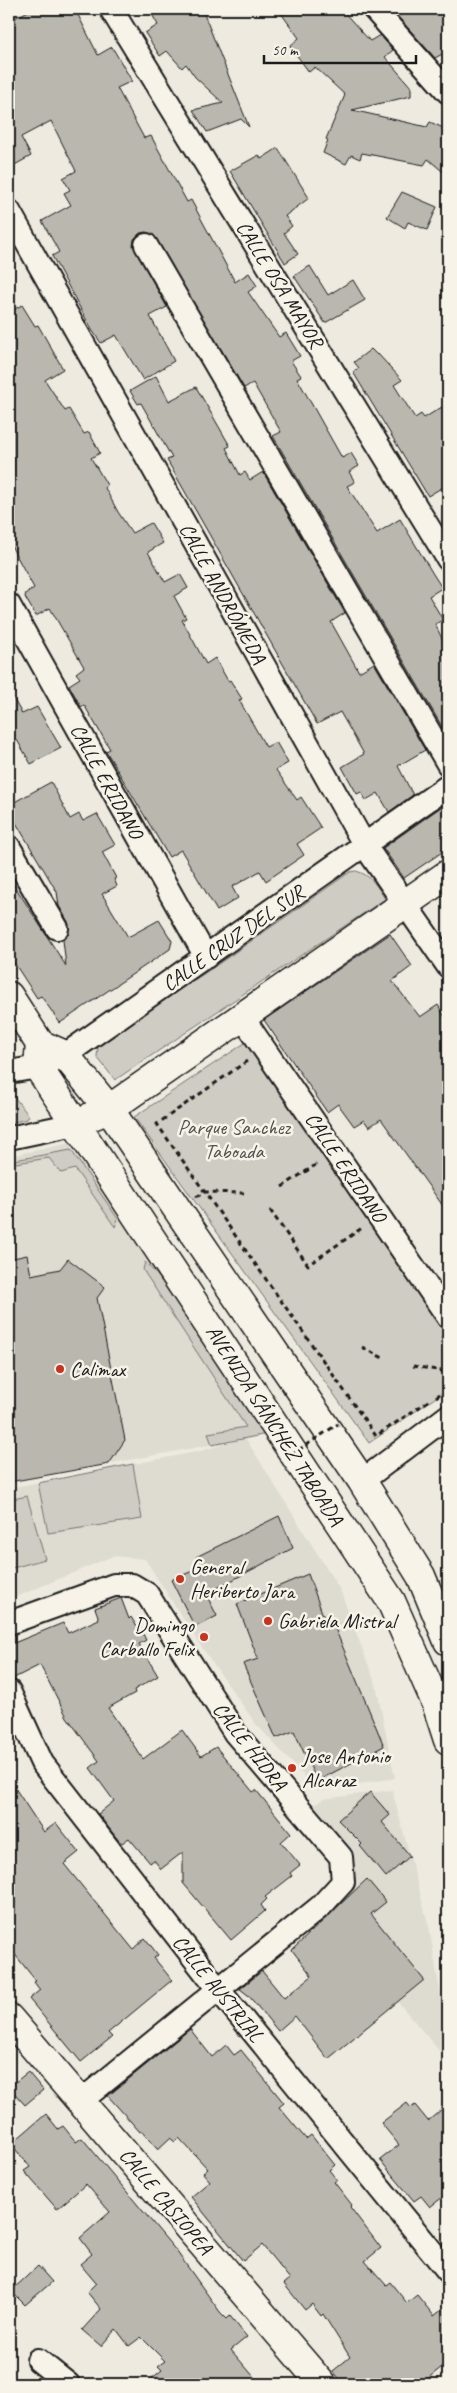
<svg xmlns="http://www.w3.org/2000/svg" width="457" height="2393" font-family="Caveat,sans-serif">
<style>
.built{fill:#dedbd1}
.green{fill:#cfccc3;stroke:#767470}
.building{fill:#bab7af;stroke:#1c1c1c}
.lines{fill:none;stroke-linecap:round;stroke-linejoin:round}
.street-casing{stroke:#1c1c1c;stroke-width:26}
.secondary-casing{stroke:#1c1c1c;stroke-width:31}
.path{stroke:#1c1c1c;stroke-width:3;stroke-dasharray:5 4;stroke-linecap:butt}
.street{stroke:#f7f3e8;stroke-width:22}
.secondary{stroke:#f7f3e8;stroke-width:28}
.path-bridge{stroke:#1c1c1c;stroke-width:3;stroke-dasharray:5 4;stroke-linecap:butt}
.poi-dot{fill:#c8321e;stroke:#f7f3e8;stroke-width:2}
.labels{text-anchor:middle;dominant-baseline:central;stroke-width:5;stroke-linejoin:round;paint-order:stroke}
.street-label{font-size:21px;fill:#1c1c1c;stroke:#f7f3e8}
.park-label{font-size:21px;fill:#52514e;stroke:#f7f3e8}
.poi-label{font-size:21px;fill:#1c1c1c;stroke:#f7f3e8;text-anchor:start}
</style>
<rect width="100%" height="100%" fill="#eeeae0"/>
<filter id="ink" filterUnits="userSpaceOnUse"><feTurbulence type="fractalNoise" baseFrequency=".02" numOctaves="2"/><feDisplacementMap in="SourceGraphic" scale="10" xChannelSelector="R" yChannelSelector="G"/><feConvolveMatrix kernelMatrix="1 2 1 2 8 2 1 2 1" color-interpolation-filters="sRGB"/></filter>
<g filter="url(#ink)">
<path class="built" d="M71 1143 267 1434 246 1439 340 1590 376 1685 395 1778 318 1791 255 1723 198 1642 145 1559 113 1556 9 1600V1488L201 1451 237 1440 9 1482V1156Z
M392 1790 429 1927 448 2039V2061L324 1915 347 1884 308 1809 323 1799Z"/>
<path class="green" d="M356 871C371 875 377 886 385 899L115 1080 97 1057 98 1046 101 1041 214 967 350 872Z
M248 1041 448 1331V1389L369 1443 134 1117Z
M9 1090 29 1116 27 1119 9 1123Z
M71 1150 118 1219 115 1227 75 1169 61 1173 49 1158 9 1164V1161Z
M145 1262 157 1275 229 1375 267 1434 212 1445 208 1433 246 1427 143 1270Z
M133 1464 142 1519 48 1533 38 1483Z
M27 1496 45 1559 9 1569V1500Z"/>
<path class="building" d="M32 9H75L98 55 112 47 132 81 117 88 144 138 151 136 187 202 191 200 235 282 249 273 257 286 248 292 279 337 286 333 300 356 291 361 301 376 297 378 342 458 351 453 359 466 349 472 355 482 347 486 377 533 400 519 433 574 442 588 429 596 443 620 435 624 448 651V737L273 436 281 432 253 383 244 388 153 234 146 232 140 233 134 239 133 246 167 307 150 316 174 361 143 380 116 335 101 343 92 330 52 256 59 252 42 221 71 205 64 193 70 190 63 178 76 171 51 121 21 137 31 156 9 168V21Z
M149 9H202L249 127 241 119 207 132 193 110 223 103 195 77 186 64 182 68 167 51 160 56 145 33 158 25Z
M278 9H341L370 41 380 35 393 50 385 57 411 87V96L352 110 427 127 430 122 448 130V176L428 159 424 165 362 153 360 159 351 155 346 164 323 153 328 140 326 139 345 95 315 67 309 72 290 46 299 38Z
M391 9H448V51L435 58Z
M278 148 309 198 285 216 292 226 284 233 298 254 285 263 230 171 259 155 261 159Z
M402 192 437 207 427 230 408 222 405 228 387 217Z
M310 266 328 295 353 280 365 300 325 323 294 276Z
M22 305 35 326 38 325 63 369 45 380 65 411 69 409 84 434 89 432 100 453 91 458 107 485 105 488 118 512 132 533 151 523 163 543 148 552 165 582 180 574 188 588 174 596 186 618 182 620 206 664 215 658 228 681 230 680 242 699 239 700 266 747 276 742 288 763 276 770 297 800 301 797 321 828 297 844 304 855 266 881 260 871 232 887 238 898 217 911 181 850 169 857 106 751 110 749 84 705 81 707 69 685 80 678 76 673 84 667 50 608 36 616 25 597 26 593 34 588 9 542V312Z
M371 349 377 355 378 354 402 380 394 385 415 418 421 414 424 418 442 407 448 416V484L428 496 353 372 359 368 354 362Z
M156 376 169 401 196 387 230 446 226 448 240 475 245 472 250 480 263 472 345 613 331 622 359 672 374 663 425 750 398 766 413 795 389 812 378 793 366 800 361 792 357 794 342 767 364 754 340 712 317 724 167 460 172 458 141 403 138 404 130 391Z
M9 691 22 714 37 707 61 748 31 764 17 740 9 745Z
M51 782 70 819 79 814 83 821 97 814 115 845 102 852 116 878 114 879 117 886 102 894 128 937 159 920 172 941 170 949 60 1023 41 996 37 998 9 955V877L66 966 63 940 69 934 68 922 59 906 57 892 9 811V805Z
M448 802V848L404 878 383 848Z
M390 934 412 966 392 981 420 1017 438 1005 448 1022V1213L381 1119 369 1127 364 1120 354 1126 338 1104 327 1112 264 1020Z
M27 1255 31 1275 60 1269 68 1259 105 1287 97 1298 125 1440 109 1464 9 1482V1259Z
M279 1516 293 1548 206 1594 217 1616 195 1627 171 1580 200 1568 196 1557Z
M308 1574 328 1629 334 1626 384 1746 317 1781 294 1731 276 1738 243 1664 258 1659 237 1604Z
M121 1598 129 1619 131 1617 137 1627 139 1626 146 1640 139 1644 158 1676 134 1690 135 1693 108 1708 143 1759 182 1730 201 1756 216 1747 253 1792 256 1790 291 1833 281 1842 300 1865 290 1873 292 1876 265 1897 267 1899 261 1905 265 1911 231 1940 183 1883V1852L161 1869 154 1860 150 1863 129 1838 122 1843 119 1841 98 1814 114 1801 90 1768 99 1761 67 1717 40 1665 14 1678 9 1666V1645L63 1623 68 1633 99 1619 95 1608Z
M9 1779 44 1832 56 1823 79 1852 64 1864 99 1907 133 1949 145 1938 158 1955 154 1958 172 1980 108 2033 112 2037 81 2062 29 1999 40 1990 34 1982 36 1981 9 1947Z
M370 1792 390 1815 382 1822 410 1856 386 1877 360 1846 362 1844 338 1820Z
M367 1879 386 1902 371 1914 424 1980 328 2059 295 2016 278 2031 248 1995 240 1989 262 1971 284 1998 312 1976 292 1950Z
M190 2029 212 2057 226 2045 234 2055 241 2050 284 2103 279 2107 306 2139 311 2135 335 2165 329 2170 337 2180 334 2182 352 2205 350 2207 381 2248 365 2261 386 2285 390 2282 407 2303 417 2295 434 2316 448 2305V2362L421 2384H344L333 2371 350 2357 323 2314 321 2316 312 2304 305 2310 284 2284 290 2279 262 2245 243 2261 191 2197 210 2181 203 2173 208 2169 179 2138 175 2142 170 2138 158 2149 142 2131 140 2132 108 2096Z
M28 2072 43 2090 25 2105 9 2087Z
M407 2103 411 2108 415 2105 428 2121 448 2104V2193L430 2207 421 2196 414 2201 380 2160 399 2145 381 2123Z
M46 2114 58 2129 63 2126 76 2142 82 2138 177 2252 220 2312 227 2319 230 2316 247 2337 231 2350 260 2384H145L162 2370 158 2366 165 2361 141 2337 129 2346 116 2329 101 2346 82 2330 101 2309 87 2292 96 2283 80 2264 92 2254 80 2238 110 2212 86 2184 57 2209 24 2171 30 2167 11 2144Z
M38 2266 52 2282 25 2305 11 2291Z"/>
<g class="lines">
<g class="street-casing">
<path id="street" d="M111 9 448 559
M374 9 448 92
M9 211 365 846 448 966
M146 245 448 764
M9 605 206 957
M9 847 57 928
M243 1018 448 1317
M9 1072 38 1067 65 1055 448 786
M9 1138 75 1124
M362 1481 448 1416
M9 1623 114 1585H132L147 1594 235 1733 341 1857 343 1882 321 1906 81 2101
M9 1691 42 1763 218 1989 448 2271
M38 2360 68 2384"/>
</g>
<g class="secondary-casing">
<path id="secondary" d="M9 996 40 1044 65 1055 109 1109 362 1481 421 1576 448 1641
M40 1044 38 1067 391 1601 436 1703 448 1740
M92 1116 109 1109 448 874
M9 2018 322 2384"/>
</g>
<path class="path" d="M247 1061 157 1124 376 1436 430 1400
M282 1187 317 1164
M196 1197 205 1192 244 1193
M270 1210 308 1265 362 1228
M442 1336 448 1346
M362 1347 385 1359
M413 1366 448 1372
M436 1397 448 1388"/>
<use href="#street" class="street"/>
<use href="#secondary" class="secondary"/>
<path class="path-bridge" d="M291 1455 338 1424"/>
</g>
</g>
<g class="poi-dot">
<circle cx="60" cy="1369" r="5"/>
<circle cx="180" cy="1579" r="5"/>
<circle cx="268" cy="1621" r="5"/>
<circle cx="204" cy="1637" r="5"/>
<circle cx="292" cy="1768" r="5"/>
</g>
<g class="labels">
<g class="street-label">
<text transform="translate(280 284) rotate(58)">CALLE OSA MAYOR</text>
<text transform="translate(223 593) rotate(61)">CALLE ANDRÓMEDA</text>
<text transform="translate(107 781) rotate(61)">CALLE ERIDANO</text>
<text transform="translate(233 938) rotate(-35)">CALLE CRUZ DEL SUR</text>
<text transform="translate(346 1167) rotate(56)">CALLE ERIDANO</text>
<text transform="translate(275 1425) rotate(57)">AVENIDA SÁNCHEZ TABOADA</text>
<text transform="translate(250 1746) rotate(52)">CALLE HIDRA</text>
<text transform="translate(218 1988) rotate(51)">CALLE AUSTRIAL</text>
<text transform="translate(166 2201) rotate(50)">CALLE CASIOPEA</text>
</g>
<g class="park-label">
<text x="234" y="1127">Parque Sanchez<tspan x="234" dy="24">Taboada</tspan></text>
</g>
<g class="poi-label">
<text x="70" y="1369">Calimax</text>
<text x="190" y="1567">General<tspan x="190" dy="24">Heriberto Jara</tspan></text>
<text x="278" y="1621">Gabriela Mistral</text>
<text x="194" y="1625" text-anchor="end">Domingo<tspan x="194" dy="24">Carballo Felix</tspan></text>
<text x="302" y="1756">Jose Antonio<tspan x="302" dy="24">Alcaraz</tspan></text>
</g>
</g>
<rect width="457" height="2393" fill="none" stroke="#f7f3e8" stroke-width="30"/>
<rect x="15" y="15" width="427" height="2363" fill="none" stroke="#1c1c1c" stroke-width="2" filter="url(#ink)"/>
<path d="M264 55v8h152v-8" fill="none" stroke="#1c1c1c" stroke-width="2.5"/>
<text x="272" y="55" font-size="15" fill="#1c1c1c" stroke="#f7f3e8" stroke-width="4" paint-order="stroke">50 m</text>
</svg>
